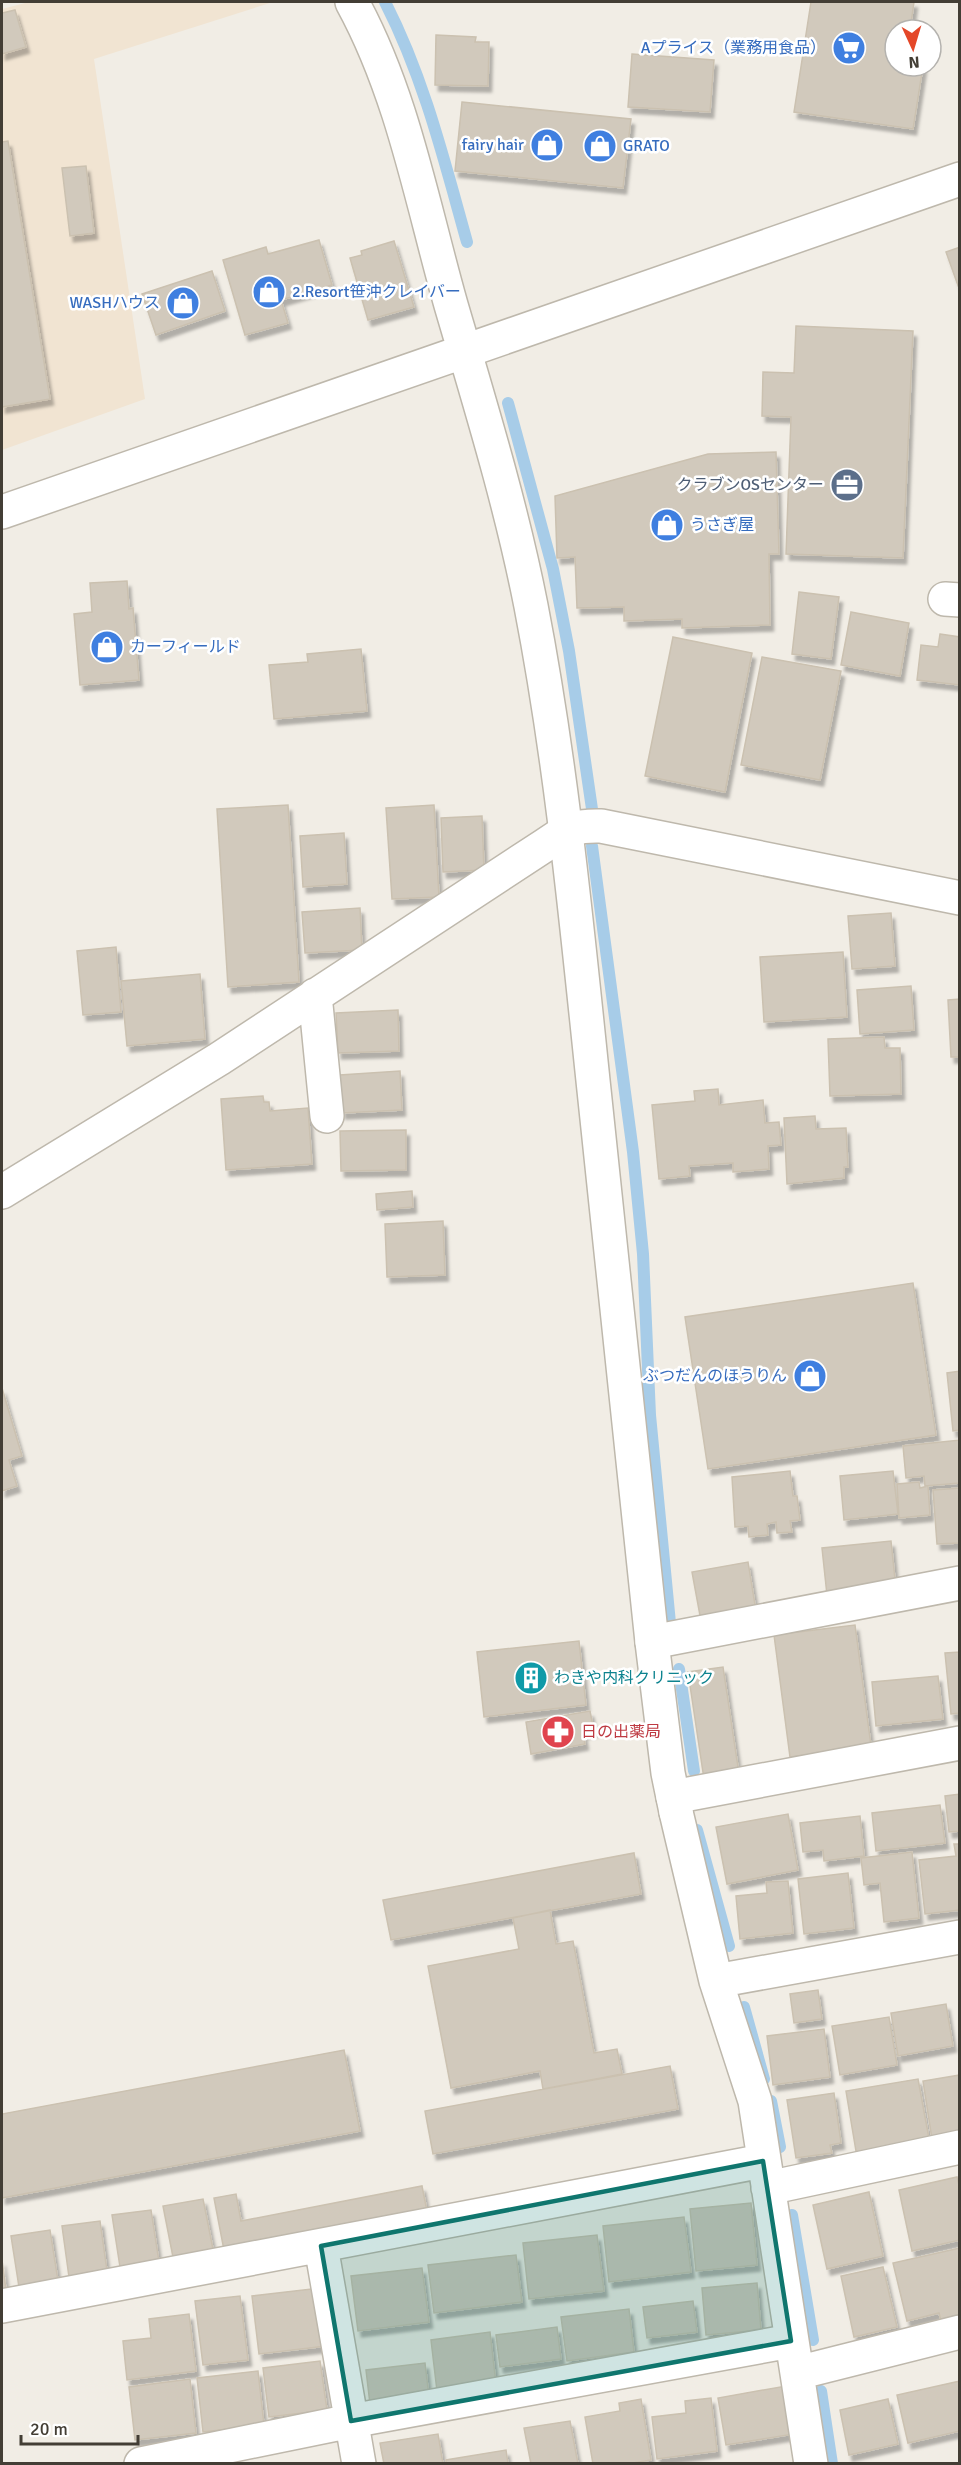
<svg xmlns="http://www.w3.org/2000/svg" width="961" height="2465" font-family="Signika,'Noto Sans JP',sans-serif">
<style>
.commercial{fill:#f1e4d2}
.lines{fill:none;stroke-linecap:round;stroke-linejoin:round}
.stream{stroke:#a7cce8;stroke-width:12}
.building{fill:#d1c9bc;stroke:#cbc1b0;stroke-width:1.5;filter:url(#shadow)}
.minor-casing{stroke:#beb8ac;stroke-width:36}
.tertiary-casing{stroke:#beb8ac;stroke-width:36}
.minor{stroke:#fff;stroke-width:33}
.tertiary{stroke:#fff;stroke-width:33}
.marked{fill:#0f766e;fill-opacity:0.2;stroke:#0f766e;stroke-width:4.5;stroke-linejoin:round}
.labels{text-anchor:middle;dominant-baseline:central;stroke-width:5;stroke-linejoin:round;paint-order:stroke}
.shop-label{font-size:16px;fill:#366cbe;stroke:#fff;text-anchor:end}
.service-label{font-size:16px;fill:#4e5e75;stroke:#fff;text-anchor:end}
.culture-label{font-size:16px;fill:#0d838f;stroke:#fff;text-anchor:start}
.health-label{font-size:16px;fill:#be3a42;stroke:#fff;text-anchor:start}
</style>
<defs>
<filter id="shadow"><feDropShadow dx="3.5" dy="6" stdDeviation="1.5" flood-color="#0004"/></filter>
</defs>
<rect width="100%" height="100%" fill="#f1ede5"/>
<path class="commercial" d="M29 2H273L94 59 145 399 2 450V9Z"/>
<g class="lines">
<path class="stream" d="M385 2C424 78 444 160 467 242
M508 403 553 569 569 651 592 809
M592 846 633 1152 643 1254 650 1415 670 1623
M679 1669 694 1771
M697 1830 729 1946
M744 2007 764 2079
M771 2101 780 2147
M792 2215 813 2340
M821 2391 832 2464"/>
</g>
<path class="building" d="M811 2H914L910 30H895V66H923L913 129 794 112Z
M15 10 26 47 2 54V13Z
M436 35 476 37 475 42H489L488 86 435 85Z
M632 54 714 60 710 112 628 107Z
M462 102 631 119 623 188 455 171Z
M8 141 50 399 2 407V142Z
M86 166 94 233 70 236 62 168Z
M319 240 332 285 281 300 288 323 245 335 223 260 266 247 268 254Z
M394 241 414 307 368 320 350 258 362 255 361 251Z
M960 247V291L946 252Z
M212 271 225 311 156 335 142 294Z
M796 326 913 331 903 558 786 554 791 417 762 416 763 372 794 373Z
M776 452 779 554H769L770 625 682 628V619L624 621V607L577 608 575 557 557 558 555 496 708 454Z
M127 581 129 609 133 608 139 680 80 685 74 614 92 612 90 583Z
M799 592 839 597 831 659 792 654Z
M851 612 909 623 900 676 841 665Z
M940 634 960 637V685L917 680 921 645 938 647Z
M673 637 752 653 725 792 645 776Z
M361 649 367 711 274 719 269 665 308 662 307 654Z
M762 657 841 671 820 780 741 765Z
M288 805 299 982 228 987 217 809Z
M434 805 439 897 392 899 386 808Z
M482 816 484 870 443 872 441 818Z
M344 833 347 884 303 887 300 836Z
M360 908 362 950 305 953 302 912Z
M891 913 895 966 852 969 848 916Z
M116 947 121 1012 83 1015 77 951Z
M843 952 847 1017 764 1022 760 957Z
M200 974 205 1039 127 1046 121 981Z
M911 986 914 1030 860 1034 857 990Z
M960 999V1057H951L948 1000Z
M398 1010 399 1051 338 1053 336 1013Z
M884 1037 885 1048H900L901 1094 830 1096 828 1039Z
M400 1071 402 1110 342 1113 340 1075Z
M718 1089 719 1105 763 1100 765 1123 779 1122 781 1145 768 1146 769 1169 733 1172V1163L689 1166 690 1176 659 1179 652 1105 695 1101 694 1091Z
M263 1096 264 1102H269L270 1111 308 1108 312 1164 226 1170 221 1099Z
M815 1116 816 1129 846 1128 848 1167H844V1178L787 1184 784 1118Z
M406 1130V1170L341 1171 340 1131Z
M412 1191 413 1207 377 1210 376 1194Z
M443 1221 445 1275 387 1277 385 1224Z
M913 1283 936 1435 708 1469 685 1317Z
M960 1371V1430L953 1431 947 1373Z
M2 1388 22 1456 9 1460 17 1486 2 1491Z
M960 1440V1483L925 1486 924 1476 906 1478 903 1446Z
M790 1471 793 1496H797L800 1520 790 1521 792 1532 777 1533 776 1522 767 1524 768 1535 749 1537 748 1526 735 1527 732 1477Z
M893 1471 898 1514 844 1520 840 1476Z
M919 1482 920 1488 928 1486 930 1515 899 1518 897 1484Z
M960 1488V1543L937 1544 933 1490Z
M891 1541 896 1589 827 1595 822 1548Z
M748 1562 756 1611 701 1621 692 1572Z
M855 1625 871 1746 790 1757 774 1635Z
M579 1641 586 1705 484 1717 477 1652Z
M960 1652V1713L951 1714 945 1653Z
M723 1667 739 1774 704 1779 688 1672Z
M938 1676 943 1719 876 1726 872 1682Z
M590 1711 594 1731 583 1733 585 1744 531 1754 526 1722Z
M960 1794V1831L949 1832 945 1796Z
M940 1805 945 1843 876 1851 872 1813Z
M788 1814 798 1870 727 1884 716 1827Z
M860 1816 864 1856 824 1861 823 1850 803 1852 800 1823Z
M954 1844H960V1910L925 1914 919 1860 956 1856Z
M912 1852 919 1918 884 1922 880 1883 864 1885 861 1858Z
M634 1853 641 1894 391 1940 383 1900Z
M848 1873 854 1928 804 1934 798 1879Z
M788 1881 793 1933 740 1939 736 1896 767 1893 766 1882Z
M550 1910 556 1944 573 1941 594 2053 617 2049 622 2074 543 2089 540 2071 451 2088 428 1966 519 1949 513 1918Z
M818 1990 822 2019 794 2023 790 1994Z
M946 2004 953 2046 898 2056 891 2013Z
M889 2017 897 2065 840 2075 832 2026Z
M824 2029 830 2077 773 2085 767 2036Z
M344 2050 360 2131 2 2198V2114Z
M670 2066 678 2109 433 2154 425 2111Z
M960 2075V2135L932 2139 923 2081Z
M918 2079 930 2144 857 2157 846 2091Z
M834 2093 841 2143 830 2145 832 2153 796 2158 787 2100Z
M957 2177 960 2189V2240L912 2251 899 2190Z
M422 2186 427 2211 224 2250 214 2198 236 2194 241 2221Z
M869 2192 883 2256 827 2269 813 2205Z
M203 2199 213 2249 173 2257 163 2206Z
M751 2203 757 2265 696 2271 690 2209Z
M151 2210 159 2262 120 2267 112 2215Z
M684 2217 691 2272 609 2282 603 2226Z
M100 2221 107 2271 69 2277 62 2226Z
M50 2230 58 2281 19 2287 11 2236Z
M597 2235 604 2291 529 2299 523 2243Z
M960 2248V2321L942 2325 939 2313 907 2321 893 2263Z
M516 2255 522 2302 434 2313 428 2265Z
M2 2260 6 2290 2 2291Z
M883 2267 897 2327 854 2337 841 2276Z
M422 2268 429 2322 358 2331 351 2276Z
M757 2283 761 2330 706 2335 702 2288Z
M320 2288 326 2346 259 2354 252 2296Z
M240 2296 248 2360 203 2365 195 2301Z
M693 2301 697 2332 647 2338 643 2307Z
M629 2309 634 2352 567 2361 561 2317Z
M189 2314 196 2371 127 2380 123 2341 151 2338 149 2319Z
M557 2327 561 2359 500 2367 496 2335Z
M490 2332 496 2384 437 2391 431 2340Z
M320 2361 327 2410 269 2417 263 2368Z
M425 2363 429 2397 370 2404 366 2370Z
M258 2371 264 2425 203 2432 197 2378Z
M190 2379 196 2433 135 2440 129 2387Z
M960 2381V2431L908 2443 897 2395Z
M786 2386 794 2434 726 2445 718 2398Z
M711 2398 717 2451 657 2459 652 2417 686 2413 685 2401Z
M641 2399 651 2460 627 2464H593L585 2417 620 2411 619 2403Z
M888 2399 898 2444 849 2455 840 2410Z
M570 2421 578 2464H531L524 2428Z
M438 2434 443 2464H384L380 2443Z
M506 2450 508 2464H446V2460Z"/>
<g class="lines">
<g class="minor-casing">
<path id="minor" d="M945 599 960 600
M315 995 327 1116
M2 1192 219 1059 539 849C564 833 569 825 601 826L960 898
M652 1642 960 1583
M673 1797 960 1743
M676 1812 716 1981 755 2101 811 2464
M716 1981 960 1937
M768 2188 960 2147
M321 2246 359 2464
M2 2306 763 2161
M797 2373 960 2332
M141 2464 351 2421 791 2341"/>
</g>
<g class="tertiary-casing">
<path id="tertiary" d="M352 2C403 95 422 203 451 305 480 404 511 504 531 606 562 766 577 928 594 1090 613 1274 632 1458 652 1642L668 1773 676 1812
M2 512 960 179"/>
</g>
<use href="#minor" class="minor"/>
<use href="#tertiary" class="tertiary"/>
</g>
<path class="marked" d="M763 2161 791 2341 351 2421 321 2246Z"/>
<defs>
<g id="supermarket-disc" transform="scale(1.725)"><circle r="9.5" fill="#3f7fe0" stroke="#fff"/><path d="M-6-5.5h2.5l.6 2H6L4.5 2H-2.5L-4.4-4H-6ZM-1.5 3.2a1.3 1.3 0 1 0 .1 0ZM3 3.2a1.3 1.3 0 1 0 .1 0Z" fill="#fff"/></g>
<g id="shop-disc" transform="scale(1.725)"><circle r="9.5" fill="#3f7fe0" stroke="#fff"/><path d="M-5-2.5h2.3a2.7 3.5 0 0 1 5.4 0H5L5.5 6h-11ZM-1.5-2.5h3a1.5 2.3 0 0 0-3 0Z" fill="#fff"/></g>
<g id="office-disc" transform="scale(1.725)"><circle r="9.5" fill="#5c6f8a" stroke="#fff"/><path d="M-6-3h4V-5.5h4V-3h4V5H-6ZM-1-4.5V-3h2v-1.5ZM-6 0V1H6V0Z" fill="#fff"/></g>
<g id="building-disc" transform="scale(1.725)"><circle r="9.5" fill="#0f9aa8" stroke="#fff"/><path d="M-4-6H4V6H1V3H-1V6H-4ZM-2.5-4.3h1.7v1.8h-1.7ZM.8-4.3h1.7v1.8H.8ZM-2.5-1h1.7V.8h-1.7ZM.8-1h1.7V.8H.8Z" fill="#fff"/></g>
<g id="pharmacy-disc" transform="scale(1.725)"><circle r="9.5" fill="#e0444e" stroke="#fff"/><path d="M-2-6h4v4h4v4h-4v4h-4v-4h-4v-4h4Z" fill="#fff"/></g>
</defs>
<g fill-rule="evenodd">
<use href="#supermarket-disc" x="849" y="48"/>
<use href="#shop-disc" x="547" y="145"/>
<use href="#shop-disc" x="600" y="146"/>
<use href="#shop-disc" x="269" y="292"/>
<use href="#shop-disc" x="183" y="303"/>
<use href="#office-disc" x="847" y="485"/>
<use href="#shop-disc" x="667" y="525"/>
<use href="#shop-disc" x="107" y="647"/>
<use href="#shop-disc" x="810" y="1376"/>
<use href="#building-disc" x="531" y="1678"/>
<use href="#pharmacy-disc" x="558" y="1732"/>
</g>
<g class="labels">
<g class="shop-label">
<text x="826" y="48">Aプライス（業務用食品）</text>
<text x="524" y="145">fairy hair</text>
<text x="623" y="146" text-anchor="start">GRATO</text>
<text x="292" y="292" text-anchor="start">2.Resort笹沖クレイバー</text>
<text x="160" y="303">WASHハウス</text>
<text x="690" y="525" text-anchor="start">うさぎ屋</text>
<text x="130" y="647" text-anchor="start">カーフィールド</text>
<text x="787" y="1376">ぶつだんのほうりん</text>
</g>
<g class="service-label">
<text x="824" y="485">クラブンOSセンター</text>
</g>
<g class="culture-label">
<text x="554" y="1678">わきや内科クリニック</text>
</g>
<g class="health-label">
<text x="581" y="1732">日の出薬局</text>
</g>
</g>
<rect width="961" height="2465" fill="none" stroke="#433e35" stroke-width="6"/>
<g transform="translate(913 48) rotate(176)"><circle r="28" fill="#ffffff" stroke="#b4b2ae" stroke-width="1.5"/>
<path d="M0-4.5L10 22L0 15L-10 22Z" fill="#e44728"/>
<text y="-9" font-size="16" font-weight="bold" text-anchor="middle" fill="#433e35">N</text>
</g>
<path d="M21 2435v9h117v-9" fill="none" stroke="#433e35" stroke-width="3"/>
<text x="30" y="2435" font-size="18" fill="#433e35" stroke="#ffffff" stroke-width="4.5" paint-order="stroke">20 m</text>
</svg>
